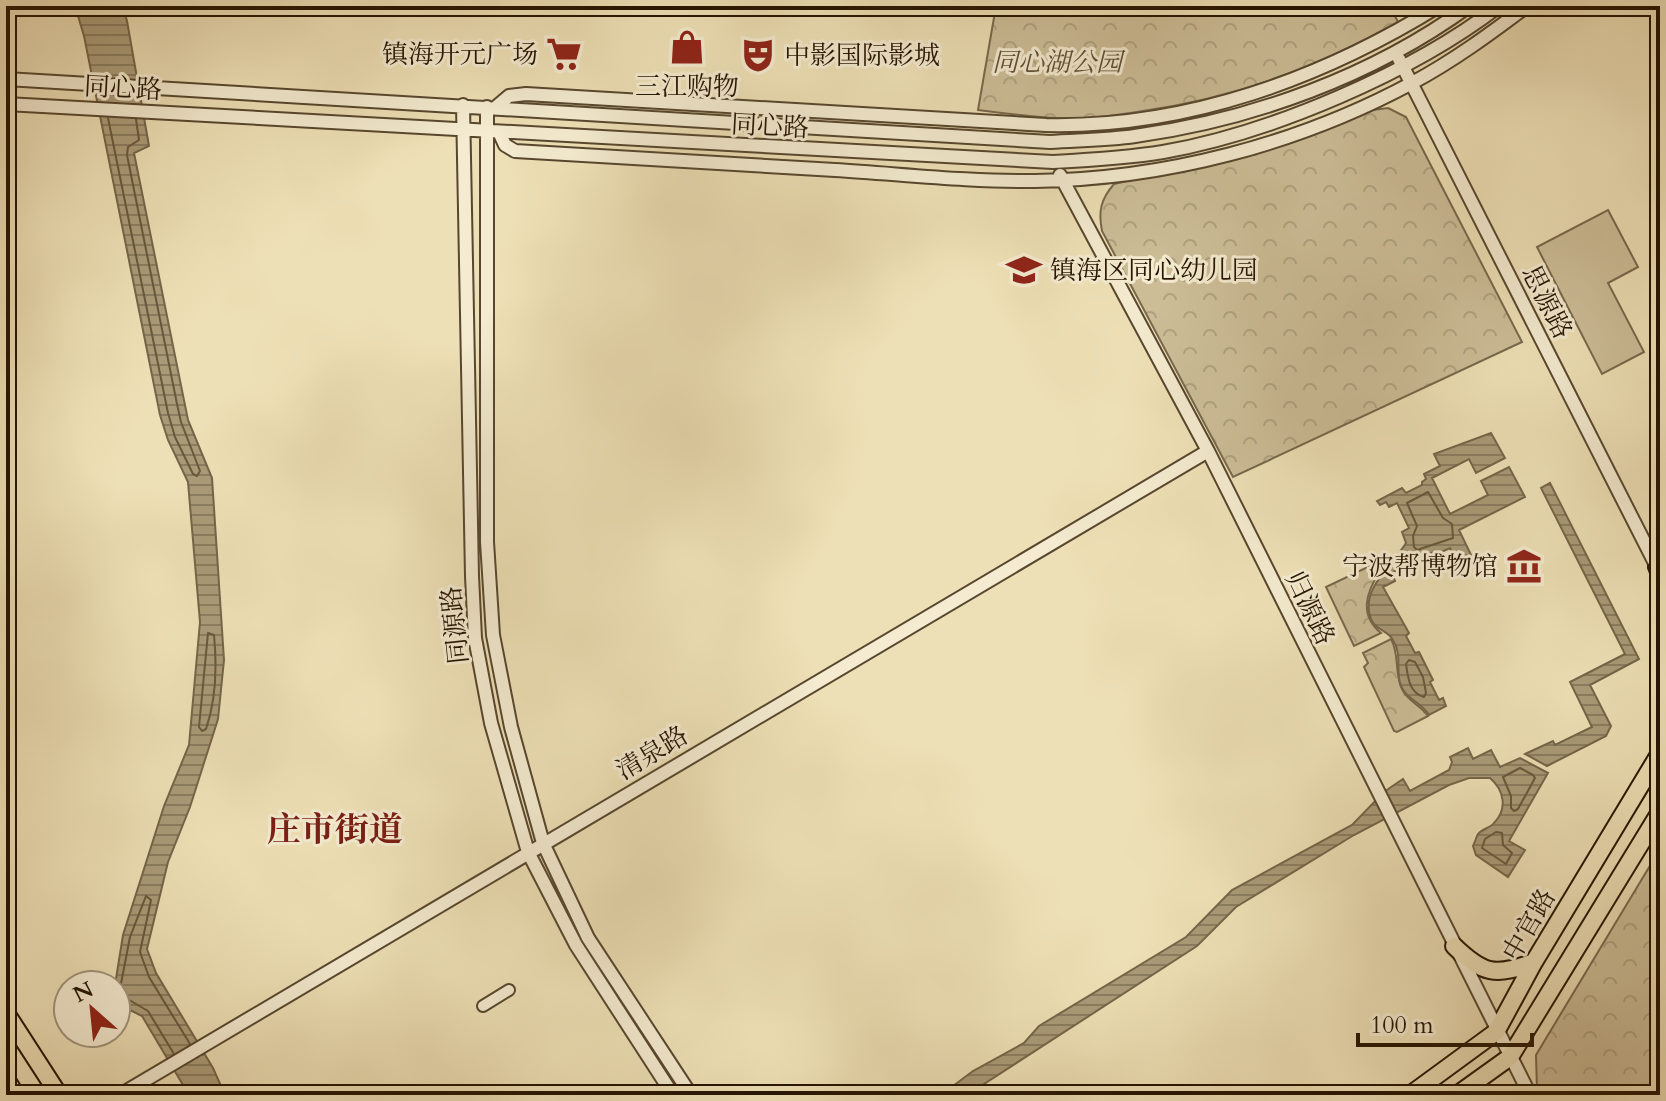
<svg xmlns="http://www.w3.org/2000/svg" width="1666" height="1101" font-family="Cardo,'Noto Serif SC',serif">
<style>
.forest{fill:url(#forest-crowns);stroke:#78684c;stroke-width:2}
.garden{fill:#ccbd97;stroke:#78684c;stroke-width:2}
.water{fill:url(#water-rules);stroke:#756548;stroke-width:2}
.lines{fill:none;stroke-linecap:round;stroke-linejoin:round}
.shore{stroke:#68583c;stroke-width:2}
.minor-casing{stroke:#57472e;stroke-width:14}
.tertiary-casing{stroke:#57472e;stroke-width:16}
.primary-casing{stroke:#251400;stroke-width:20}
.minor{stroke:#f4ebd0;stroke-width:10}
.tertiary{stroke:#f4ebd0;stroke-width:12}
.primary{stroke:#eee0b6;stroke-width:16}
.labels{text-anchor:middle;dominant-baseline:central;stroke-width:6;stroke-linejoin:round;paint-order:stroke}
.poi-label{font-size:26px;fill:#251400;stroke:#f4ebd0;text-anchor:end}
.park-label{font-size:26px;font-style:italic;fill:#5f4f35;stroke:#f4ebd0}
.street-label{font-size:26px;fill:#251400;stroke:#f4ebd0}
.district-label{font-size:34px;font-weight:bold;fill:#7a1f14;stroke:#f4ebd0}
</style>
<defs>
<pattern id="forest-crowns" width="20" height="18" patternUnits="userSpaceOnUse" patternTransform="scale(2)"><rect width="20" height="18" fill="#ccbd97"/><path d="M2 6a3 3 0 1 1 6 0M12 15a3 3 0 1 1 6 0" fill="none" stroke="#afa280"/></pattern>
<pattern id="water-rules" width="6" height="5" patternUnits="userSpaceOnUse" patternTransform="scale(2)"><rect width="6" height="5" fill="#aa9b78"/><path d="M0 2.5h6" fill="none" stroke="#8a7d60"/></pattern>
</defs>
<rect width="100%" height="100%" fill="#eee0b6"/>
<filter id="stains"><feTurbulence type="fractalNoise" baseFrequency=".0025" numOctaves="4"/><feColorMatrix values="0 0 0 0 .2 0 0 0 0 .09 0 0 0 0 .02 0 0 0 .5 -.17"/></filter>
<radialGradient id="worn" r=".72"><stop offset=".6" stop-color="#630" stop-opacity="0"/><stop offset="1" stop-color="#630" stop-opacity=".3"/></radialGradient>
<path class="forest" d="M996 6H1390L1398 22C1315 69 1232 99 1137 112 1115 115 1092 119 1070 119 1039 118 1009 114 978 110Z
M1388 108 1406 117 1522 342 1233 477 1102 231C1098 211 1101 199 1114 184L1270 149 1373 110Z
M1374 564 1379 573C1366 593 1359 615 1381 633L1354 646 1326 587Z
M1391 639C1400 655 1394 673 1402 689 1408 702 1421 705 1428 716L1397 732 1394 731 1364 667 1368 663 1363 653Z
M1660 849V1095H1540L1537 1090 1536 1055Z"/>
<path class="garden" d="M1608 210 1638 267 1608 283 1644 352 1602 374 1537 247Z"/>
<path class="water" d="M75 6H123L127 21 149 146 134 153 188 420 212 478 224 660 218 719 190 807 168 862 147 949 156 973 213 1068 225 1095H189L142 1016 116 1003 115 985 123 935 164 806 189 745 200 622 188 482 168 440 160 415 84 36Z
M1491 433 1505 458 1476 473 1469 459 1432 478 1450 514 1488 495 1481 481 1509 467 1525 497 1459 530 1473 559 1459 566 1450 548 1437 554 1435 551 1391 573 1395 581 1383 587 1409 633 1406 636 1415 653 1419 652 1433 680 1430 682 1439 700 1443 698 1446 706 1429 715C1422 702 1404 699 1400 683 1396 668 1402 654 1393 640 1388 630 1375 630 1371 619 1359 590 1393 565 1406 543L1402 532 1409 528 1397 503 1389 507 1386 502 1380 505 1377 501 1402 488 1406 493 1422 485V482L1426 479 1424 474 1440 466 1434 454Z
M1550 483 1639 659 1590 685 1611 726 1606 736 1547 766 1525 754 1553 741 1555 745 1592 727 1570 682 1625 654 1541 488Z
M1468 748 1473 759 1491 750 1500 767 1520 758 1548 773 1509 841 1525 850 1508 877 1476 855 1473 846C1475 842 1476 838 1478 834 1482 829 1490 828 1494 823 1508 809 1504 790 1490 778H1469L1449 785 1354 835 1236 907 1197 946 967 1095H941L973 1071 1024 1043 1039 1026 1186 937 1232 890 1352 825 1384 792 1403 779 1410 791 1449 770 1452 762 1450 757Z"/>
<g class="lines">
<path class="shore" d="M108 118 168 413 175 437 193 474 197 476 200 471 181 422 177 404 127 155 128 147 139 140 136 119
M1428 492 1443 518 1452 524 1453 538 1417 550 1414 547 1413 536 1417 526 1407 503Z
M208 633 214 635C217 666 216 700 206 729L202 731 199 727Z
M1409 660 1415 662 1423 677 1426 693 1424 697C1409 693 1408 677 1406 664Z
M1520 768 1533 775 1535 778 1518 809 1514 811 1511 808V796L1503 777Z
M1496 832 1502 833 1503 845 1512 853 1506 864 1482 848 1485 839Z
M174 1054 148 1011 119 994 130 937 146 896 151 900 140 952 149 977 190 1044"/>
<g class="minor-casing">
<path id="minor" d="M483 1006 509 990"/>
</g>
<g class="tertiary-casing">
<path id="tertiary" d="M1399 59 1660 573
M6 79 1050 142C1078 140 1107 140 1135 136 1252 120 1373 76 1469 6
M6 104 1053 162C1090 160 1127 158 1163 152 1271 133 1412 73 1499 6
M463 105 472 576 475 638 491 723 528 852 576 945 673 1095
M487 107V542L493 635 511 727 543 843 588 938 691 1095
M496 107 509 96 526 94 1046 125C1186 128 1321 79 1439 6
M499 132 505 145 515 151C622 157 729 163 835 170 901 174 969 182 1035 181 1164 179 1297 145 1412 83 1453 61 1490 34 1527 6
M1060 175 1208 451 1530 1095
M120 1095 1208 451"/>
</g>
<g class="primary-casing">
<path id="primary" d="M1657 567 1660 569
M1454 946C1483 974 1495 977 1534 962
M6 1013 59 1095
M6 1079 16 1095
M1410 1095 1496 1032 1534 962 1660 753
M1457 1095 1510 1057 1660 812"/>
</g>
<use href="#minor" class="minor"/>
<use href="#tertiary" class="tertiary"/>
<use href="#primary" class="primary"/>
</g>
<defs>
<g id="shop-bare" transform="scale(2.76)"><path d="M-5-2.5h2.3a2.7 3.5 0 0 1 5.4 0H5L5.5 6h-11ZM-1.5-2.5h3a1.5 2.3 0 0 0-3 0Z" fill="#8f2418" stroke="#f4ebd0" stroke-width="2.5" paint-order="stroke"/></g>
<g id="supermarket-bare" transform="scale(2.76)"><path d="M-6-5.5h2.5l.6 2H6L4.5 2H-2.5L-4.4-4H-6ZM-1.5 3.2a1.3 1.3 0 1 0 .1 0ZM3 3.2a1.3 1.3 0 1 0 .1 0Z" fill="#8f2418" stroke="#f4ebd0" stroke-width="2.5" paint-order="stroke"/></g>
<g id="theatre-bare" transform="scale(2.76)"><path d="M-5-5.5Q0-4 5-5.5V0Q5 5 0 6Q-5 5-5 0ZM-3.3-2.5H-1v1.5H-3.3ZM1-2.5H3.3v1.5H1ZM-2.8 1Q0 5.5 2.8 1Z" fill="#8f2418" stroke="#f4ebd0" stroke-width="2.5" paint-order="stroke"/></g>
<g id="school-bare" transform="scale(2.76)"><path d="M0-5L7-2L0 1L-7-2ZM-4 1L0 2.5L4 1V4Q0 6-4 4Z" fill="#8f2418" stroke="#f4ebd0" stroke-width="2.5" paint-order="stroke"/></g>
<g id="museum-bare" transform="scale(2.76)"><path d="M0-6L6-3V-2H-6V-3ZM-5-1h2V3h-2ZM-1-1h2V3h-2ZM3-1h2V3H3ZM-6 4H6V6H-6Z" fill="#8f2418" stroke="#f4ebd0" stroke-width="2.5" paint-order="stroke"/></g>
</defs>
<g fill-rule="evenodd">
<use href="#shop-bare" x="687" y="47"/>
<use href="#supermarket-bare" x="564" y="54"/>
<use href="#theatre-bare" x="758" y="55"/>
<use href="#school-bare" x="1024" y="270"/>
<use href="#museum-bare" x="1524" y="566"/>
</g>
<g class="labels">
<g class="poi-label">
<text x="538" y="54">镇海开元广场</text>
<text x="784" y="55" text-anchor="start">中影国际影城</text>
<text x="687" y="86" text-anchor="middle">三江购物</text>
<text x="1050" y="270" text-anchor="start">镇海区同心幼儿园</text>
<text x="1498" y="566">宁波帮博物馆</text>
</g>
<g class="park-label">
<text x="1057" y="62">同心湖公园</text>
</g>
<g class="street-label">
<text transform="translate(123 88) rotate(3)">同心路</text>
<text transform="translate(770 126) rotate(3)">同心路</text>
<text transform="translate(1547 302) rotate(63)">思源路</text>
<text transform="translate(1310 608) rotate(64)">归源路</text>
<text transform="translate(455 625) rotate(-96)">同源路</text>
<text transform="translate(652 753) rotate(-31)">清泉路</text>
<text transform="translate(1529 925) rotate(-60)">中官路</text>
</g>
<g class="district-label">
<text x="335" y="830">庄市街道</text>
</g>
</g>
<rect width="1666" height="1101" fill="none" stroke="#eee0b6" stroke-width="32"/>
<rect x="8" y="8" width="1650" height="1085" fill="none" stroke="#251400" stroke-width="4"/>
<rect x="16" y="16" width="1634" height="1069" fill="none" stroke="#251400" stroke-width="2"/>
<g transform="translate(92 1009) rotate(333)"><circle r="38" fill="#f4ebd0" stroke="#a1957d" stroke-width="2"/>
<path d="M0-6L14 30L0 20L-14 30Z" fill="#8f2418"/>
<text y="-12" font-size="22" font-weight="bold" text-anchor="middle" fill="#251400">N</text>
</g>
<path d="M1358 1033v12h174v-12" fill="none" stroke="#251400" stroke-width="4"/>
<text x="1370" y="1033" font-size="24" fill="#251400" stroke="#f4ebd0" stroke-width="6" paint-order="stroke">100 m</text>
<rect width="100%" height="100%" filter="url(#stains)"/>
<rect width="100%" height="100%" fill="url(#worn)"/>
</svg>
